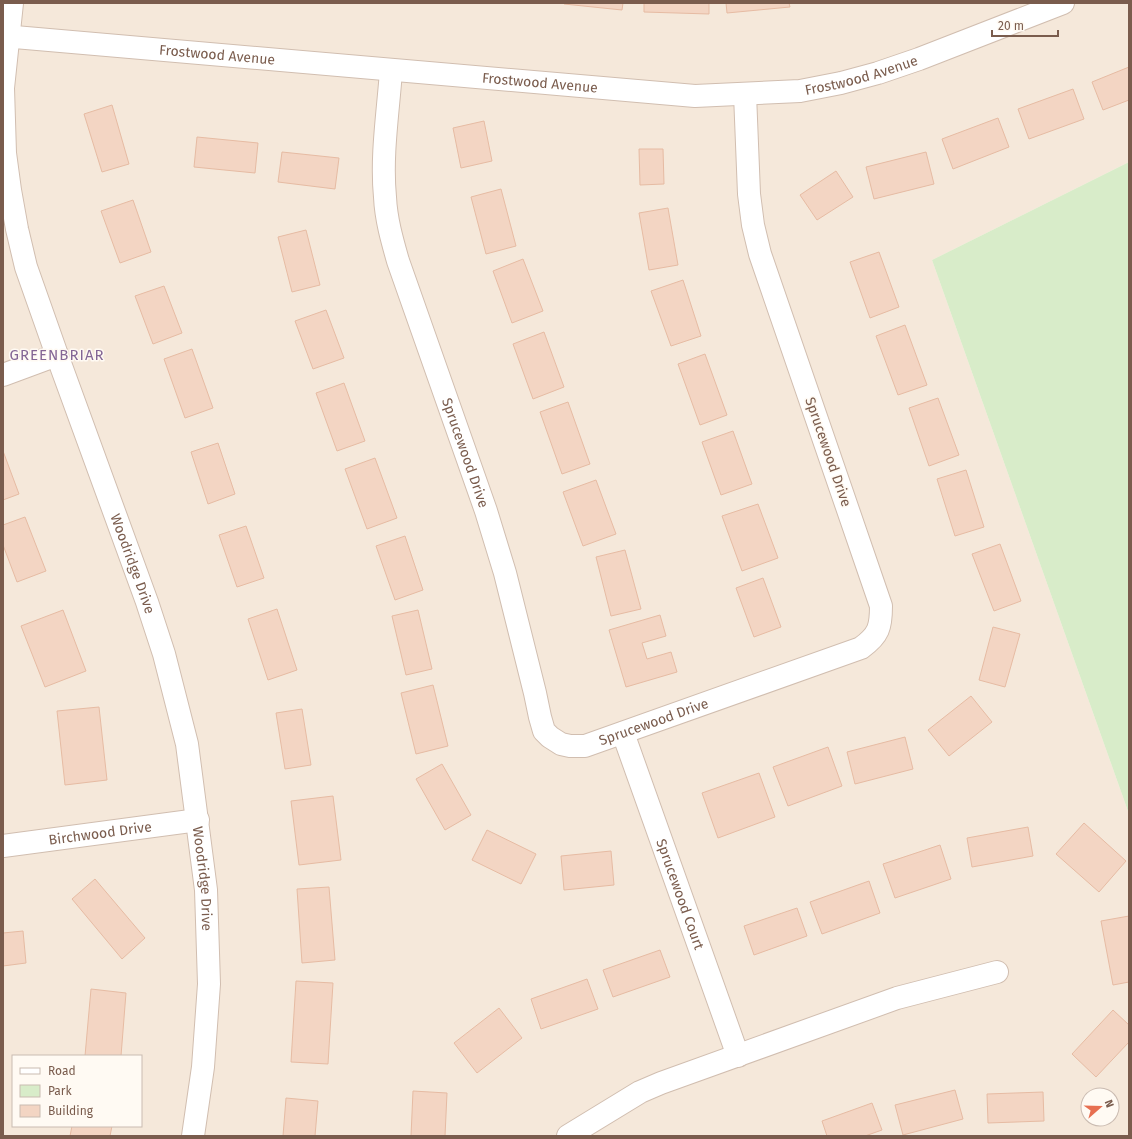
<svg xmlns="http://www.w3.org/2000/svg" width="1132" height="1139" font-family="'Fira Sans',sans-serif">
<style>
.residential{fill:#f5e8da;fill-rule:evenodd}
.green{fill:#d8ecc9}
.building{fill:#f3d5c3;stroke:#e6bba3}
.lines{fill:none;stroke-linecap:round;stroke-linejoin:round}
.minor-casing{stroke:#d1beb0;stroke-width:24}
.minor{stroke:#fff;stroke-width:22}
.labels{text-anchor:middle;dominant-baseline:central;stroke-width:3;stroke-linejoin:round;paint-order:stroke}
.street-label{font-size:14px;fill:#7a5c4d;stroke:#fffaf3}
.neighbourhood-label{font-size:15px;letter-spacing:1px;fill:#846695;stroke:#fffaf3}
</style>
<rect width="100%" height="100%" fill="#fdf6ec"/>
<path class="residential" d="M3 3H1129V162L932 260 1129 814V1136H3ZM13 1056H141V1126H13ZM1088 1095H1112V1119H1088Z"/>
<path class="green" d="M1129 162V814L932 260Z"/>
<path class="building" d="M564 3H623L622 10 564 4Z
M644 3H709V14L644 12Z
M726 3H789L790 7 727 13Z
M1129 67V100L1103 110 1092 82Z
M1073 89 1084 119 1029 139 1018 109Z
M112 105 129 164 102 172 84 114Z
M998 118 1009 147 953 169 942 139Z
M484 121 492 161 461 168 453 128Z
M197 137 258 143 255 173 194 167Z
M639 149H663L664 184 640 185Z
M282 152 339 158 335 189 278 182Z
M926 152 934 184 874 199 866 167Z
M836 171 853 197 817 220 800 195Z
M501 189 516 246 486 254 471 197Z
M133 200 151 252 120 263 101 211Z
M668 208 678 265 649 270 639 213Z
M306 230 320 285 292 292 278 237Z
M879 252 899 307 870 318 850 262Z
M523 259 543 311 512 323 493 271Z
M683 280 701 336 671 346 651 291Z
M164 286 182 333 153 344 135 296Z
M326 310 344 358 313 369 295 321Z
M905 325 927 385 898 395 876 336Z
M544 332 564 387 533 399 513 344Z
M192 349 213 408 185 418 164 359Z
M705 354 727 415 700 425 678 364Z
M344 383 365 441 337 451 316 393Z
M938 398 959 455 929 466 909 408Z
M568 402 590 464 562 474 540 412Z
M733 431 752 484 721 495 702 442Z
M218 443 235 494 208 504 191 452Z
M3 451 19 494 3 500Z
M375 458 397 518 367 529 345 469Z
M966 470 984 527 955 536 937 479Z
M596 480 616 534 583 546 563 492Z
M758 504 778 558 742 571 722 516Z
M25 517 46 571 17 582 3 545V525Z
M246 526 264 578 237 587 219 535Z
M405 536 423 590 395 600 376 546Z
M1000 544 1021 601 994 611 972 554Z
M625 550 641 609 611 616 596 557Z
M763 578 781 627 754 637 736 588Z
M277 609 297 670 268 680 248 619Z
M63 610 86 671 45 687 21 626Z
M418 610 432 669 406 675 392 616Z
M660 615 666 636 642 643 647 659 671 652 677 672 626 687 609 630Z
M993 627 1020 634 1005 687 979 680Z
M433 685 448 746 416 754 401 693Z
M971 696 992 722 949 756 928 730Z
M99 707 107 780 65 785 57 711Z
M302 709 311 765 285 769 276 713Z
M905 737 913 769 855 784 847 752Z
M828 747 842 786 788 806 773 767Z
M442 764 471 815 445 830 416 779Z
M759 773 775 817 718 838 702 793Z
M333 796 341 860 299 865 291 801Z
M1084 823 1126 861 1099 892 1056 854Z
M1028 827 1033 856 972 867 967 838Z
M487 830 536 854 521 884 472 860Z
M940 845 951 879 895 898 883 864Z
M611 851 614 885 564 890 561 856Z
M95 879 145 938 122 959 72 899Z
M869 881 880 913 822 934 810 902Z
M329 887 335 960 302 963 297 889Z
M797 908 807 936 754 955 744 926Z
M1129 916V982L1113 985 1101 921Z
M23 931 26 963 3 966V933Z
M660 950 670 977 613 997 603 970Z
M587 979 598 1009 541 1029 531 999Z
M296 981 333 983 328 1064 291 1062Z
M91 989 126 993 121 1056H85Z
M499 1008 522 1038 477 1073 454 1043Z
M1113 1010 1129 1025V1042L1096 1077 1072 1054Z
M955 1090 963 1119 903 1135 895 1105Z
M413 1091 447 1093 445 1136H411Z
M1043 1092 1044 1121 988 1123 987 1094Z
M286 1098 318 1101 315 1136H283Z
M872 1103 882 1130 865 1136H827L822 1121Z
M72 1126H112L110 1136H70Z"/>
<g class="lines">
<g class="minor-casing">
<g id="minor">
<path id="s1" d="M12 3 3 88 5 153 10 190 17 229 26 267 57 355 147 602 164 654 187 744 206 890 209 984 203 1067 193 1136"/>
<path id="s2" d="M3 36 695 96 800 91 841 83 878 73 919 59 1063 3"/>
<path id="s3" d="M391 71C388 113 381 156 385 197 386 219 392 240 398 261L486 511 505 573 535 693 540 717 544 731 550 737 561 744 570 746H585L861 648C879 635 881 627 881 606L760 254 753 225 749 194 745 94"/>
<path d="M3 375 57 355"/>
<path id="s4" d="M623 733 738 1056"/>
<path id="s5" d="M3 846 198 820"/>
<path d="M568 1136 640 1092 661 1083 897 998 997 972"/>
</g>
</g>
<use href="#minor" class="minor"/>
</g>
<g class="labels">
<g class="street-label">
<text stroke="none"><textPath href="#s2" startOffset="215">Frostwood Avenue</textPath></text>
<text stroke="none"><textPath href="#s2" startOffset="863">Frostwood Avenue</textPath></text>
<text stroke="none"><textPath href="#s2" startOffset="539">Frostwood Avenue</textPath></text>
<text transform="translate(828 452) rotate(71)">Sprucewood Drive</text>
<text stroke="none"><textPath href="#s3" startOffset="395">Sprucewood Drive</textPath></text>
<text stroke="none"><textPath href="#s1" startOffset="582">Woodridge Drive</textPath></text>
<text stroke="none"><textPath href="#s3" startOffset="803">Sprucewood Drive</textPath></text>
<text stroke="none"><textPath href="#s5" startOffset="98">Birchwood Drive</textPath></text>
<text stroke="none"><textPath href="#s1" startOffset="906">Woodridge Drive</textPath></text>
<text stroke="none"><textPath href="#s4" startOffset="171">Sprucewood Court</textPath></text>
</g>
<g class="neighbourhood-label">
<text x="57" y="355">GREENBRIAR</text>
</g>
</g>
<rect width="1132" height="1139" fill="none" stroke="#7a5c4d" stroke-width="8"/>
<rect x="12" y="1055" width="130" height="72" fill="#fffaf3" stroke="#cabbb1"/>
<rect x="20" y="1068" width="20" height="6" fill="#ffffff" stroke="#cabbb1"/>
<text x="48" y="1075" font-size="12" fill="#7a5c4d">Road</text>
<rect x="20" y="1085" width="20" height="12" fill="#d8ecc9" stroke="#cabbb1"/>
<text x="48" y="1095" font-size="12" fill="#7a5c4d">Park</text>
<rect x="20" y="1105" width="20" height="12" fill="#f3d5c3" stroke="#cabbb1"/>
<text x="48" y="1115" font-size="12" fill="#7a5c4d">Building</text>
<g transform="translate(1100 1107) rotate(70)"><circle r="19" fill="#fffaf3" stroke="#cabbb1"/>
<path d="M0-3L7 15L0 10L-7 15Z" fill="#e76f51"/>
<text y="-6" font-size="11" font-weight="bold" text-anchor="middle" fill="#7a5c4d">N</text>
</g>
<path d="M992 30v6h66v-6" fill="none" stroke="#7a5c4d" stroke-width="2"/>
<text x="998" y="30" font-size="12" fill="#7a5c4d" stroke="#fffaf3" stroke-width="3" paint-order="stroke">20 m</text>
</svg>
